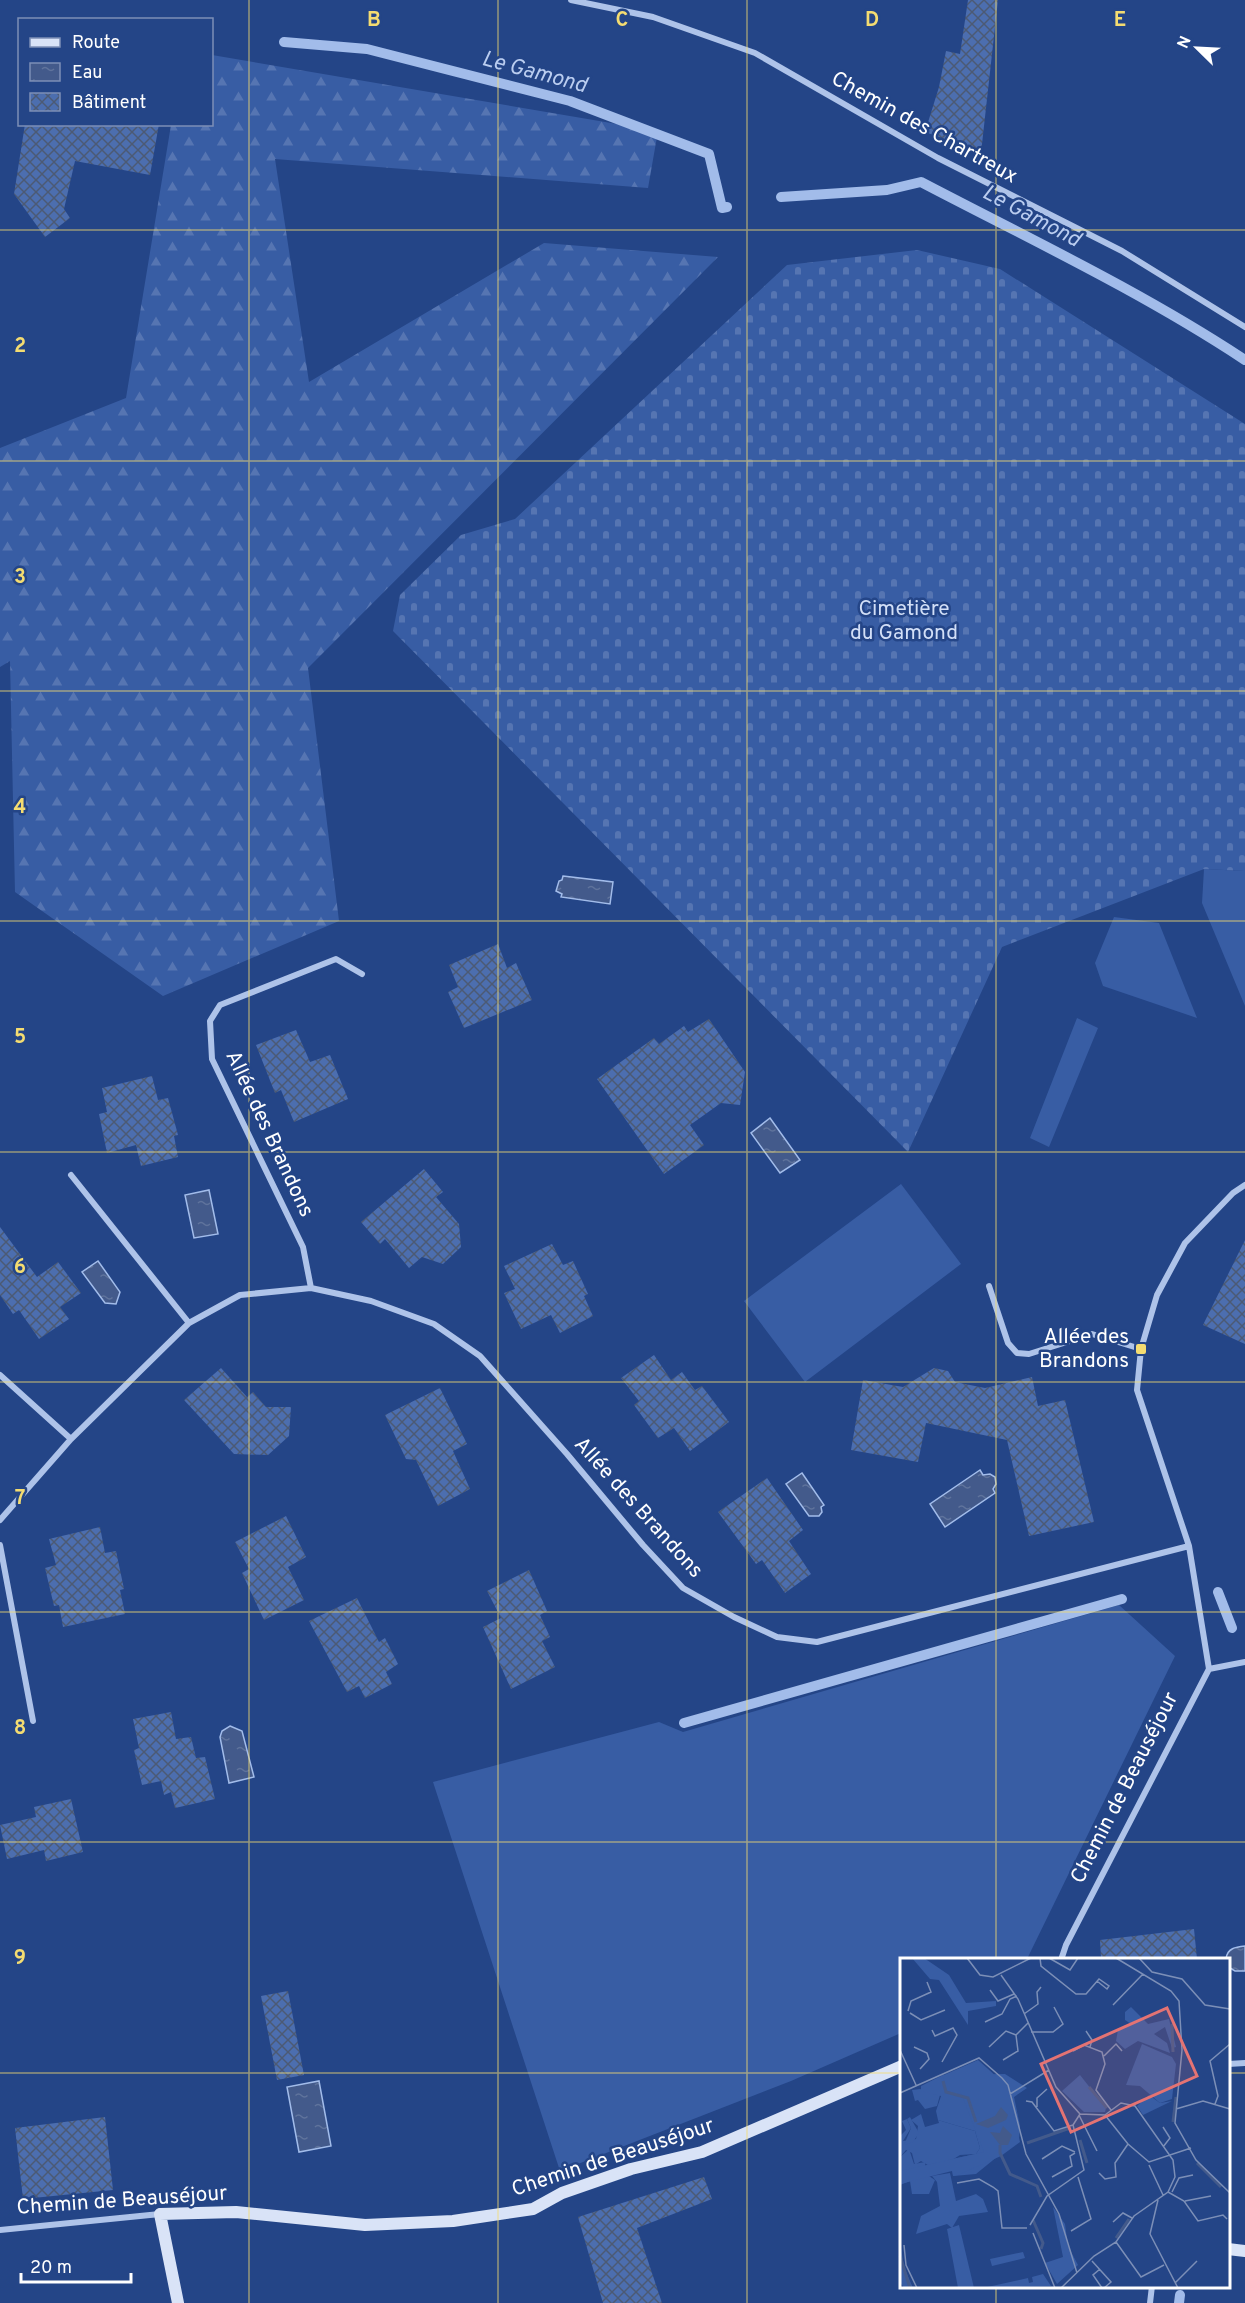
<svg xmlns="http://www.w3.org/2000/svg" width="1245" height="2303" font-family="Overpass,sans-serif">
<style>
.grass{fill:#385da4}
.forest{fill:url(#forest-firs)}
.cemetery{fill:url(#cemetery-stones)}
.water{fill:url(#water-ripples);stroke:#a2bcea;stroke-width:1.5}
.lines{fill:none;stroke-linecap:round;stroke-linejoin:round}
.stream{stroke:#a2bcea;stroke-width:10}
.building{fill:url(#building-cross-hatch)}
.street{stroke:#aec3e9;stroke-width:6}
.secondary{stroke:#d9e3f7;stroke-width:12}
.grid{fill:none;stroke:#f4dc71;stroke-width:1.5;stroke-opacity:0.55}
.poi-dot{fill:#f4dc71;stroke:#244587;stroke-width:2}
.labels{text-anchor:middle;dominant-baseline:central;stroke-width:5;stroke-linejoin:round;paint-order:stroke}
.street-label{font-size:21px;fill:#fff;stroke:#244587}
.park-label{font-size:21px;fill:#d2dff7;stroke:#244587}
.poi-label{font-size:21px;fill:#fff;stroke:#244587;text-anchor:end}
.water-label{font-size:22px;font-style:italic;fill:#bacdf0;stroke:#244587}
.inset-river{fill:none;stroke:#435a8b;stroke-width:3}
.inset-road{fill:none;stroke:#7c8fb7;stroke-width:1.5}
.view{fill:#e47373;fill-opacity:0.15;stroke:#e47373;stroke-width:3}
.inset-edge{fill:none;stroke:#fff;stroke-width:3}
.grid-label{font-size:20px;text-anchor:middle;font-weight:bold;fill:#f4dc71;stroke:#244587;stroke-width:5;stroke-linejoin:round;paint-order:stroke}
</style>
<defs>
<pattern id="forest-firs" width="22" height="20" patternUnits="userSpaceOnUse" patternTransform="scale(1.5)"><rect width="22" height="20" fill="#385da4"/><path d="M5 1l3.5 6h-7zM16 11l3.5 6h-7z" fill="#5675b2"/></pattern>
<pattern id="cemetery-stones" width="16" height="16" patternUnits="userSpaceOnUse" patternTransform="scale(1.5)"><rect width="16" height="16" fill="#385da4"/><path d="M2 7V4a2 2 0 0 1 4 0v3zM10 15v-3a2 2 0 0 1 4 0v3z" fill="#5675b2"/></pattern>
<pattern id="water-ripples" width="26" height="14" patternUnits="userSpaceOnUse" patternTransform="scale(1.5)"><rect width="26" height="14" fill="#435a8b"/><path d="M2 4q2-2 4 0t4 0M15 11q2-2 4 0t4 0" fill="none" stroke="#5f739c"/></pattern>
<pattern id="building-cross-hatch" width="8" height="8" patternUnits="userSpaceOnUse" patternTransform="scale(1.5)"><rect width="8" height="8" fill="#4c6eaf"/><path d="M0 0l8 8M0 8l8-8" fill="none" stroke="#4c5a74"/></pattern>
</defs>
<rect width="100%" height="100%" fill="#244587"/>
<path class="grass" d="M1204 869 1245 871V1006L1202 903Z
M1114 917 1159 923 1197 1018 1103 986 1095 963Z
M1077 1018 1098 1028 1049 1147 1030 1138Z
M901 1184 961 1264 805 1382 744 1301Z
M1119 1605 1175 1656 1027 1959 902 1960 901 2033 791 2081 560 2171 433 1782 659 1722 683 1732Z"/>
<path class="forest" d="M212 55 658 131 648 188 275 159 309 382 544 243 718 257 308 668 339 921 163 996 15 892 10 661 0 667V448L126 398 171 125 212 124Z"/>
<path class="cemetery" d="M917 250 1000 269 1245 424V871L1204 869 1002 947 908 1152 393 631 400 595 461 535 515 519 787 265Z"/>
<path class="water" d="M563 876 613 882 610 904 561 897 562 894 556 891 559 881 562 880Z
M770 1118 800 1160 780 1173 751 1133Z
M209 1190 218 1234 194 1238 185 1195Z
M98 1261 120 1292 116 1304 105 1303 82 1272Z
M980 1470 983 1475 990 1474 995 1477 996 1484 993 1489 995 1493 945 1527 930 1504Z
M802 1473 824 1505 821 1507 822 1512 819 1516H809L786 1484Z
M230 1726 242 1731 254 1777 229 1783 220 1737 222 1731Z
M1245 1946V1971H1235L1230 1968 1228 1960 1226 1959C1227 1948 1236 1947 1245 1946Z
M319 2081 331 2146 299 2152 287 2087Z"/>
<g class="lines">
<path class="stream" d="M284 42 367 49 570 101 709 154 722 208 727 207
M781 197 887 190 921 182C1030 239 1142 292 1245 360
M1218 1592 1232 1628
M684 1723 1122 1599
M1179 2303 1180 2295"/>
</g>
<path class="building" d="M968 0H998L981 153 947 149 948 140 925 132 939 87 946 51 960 54Z
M25 124H159L150 175 75 161 64 209 70 218 45 237 14 194Z
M498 944 507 968 516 963 532 1000 464 1028 448 992 458 987 449 965Z
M709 1019 745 1072 740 1105 721 1103 690 1125 704 1145 664 1174 597 1079 654 1038 659 1044 684 1026 688 1032Z
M296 1030 310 1062 330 1055 348 1099 294 1122 281 1090 275 1093 256 1045Z
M152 1076 158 1100 168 1098 178 1135 174 1136 178 1157 141 1166 136 1145 107 1153 99 1114 107 1112 102 1088Z
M424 1169 443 1192 436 1197 459 1224 461 1247 443 1264 422 1257 409 1268 385 1239 380 1244 361 1222Z
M0 1227 37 1277 58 1262 81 1293 60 1307 69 1319 39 1339 19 1310 13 1314 0 1295Z
M1245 1240V1344L1203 1325Z
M552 1244 563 1265 573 1261 588 1294 584 1296 593 1316 560 1333 551 1315 521 1329 504 1293 515 1289 504 1266Z
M654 1355 671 1380 682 1372 695 1390 702 1386 729 1422 690 1451 674 1428 658 1438 634 1405 639 1401 621 1378Z
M221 1368 247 1397 253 1392 266 1407H291L289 1436 268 1455 234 1454 184 1400Z
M934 1368 948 1371 955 1382 985 1388 1032 1377 1038 1406 1065 1400 1094 1522 1029 1536 1007 1440 926 1423 918 1462 851 1450 863 1380 903 1387Z
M440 1388 467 1444 453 1451 470 1489 438 1506 416 1460 406 1459 385 1415Z
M767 1478 803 1530 789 1541 811 1574 785 1593 762 1560 756 1564 718 1512Z
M286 1516 306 1557 288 1567 304 1600 264 1620 242 1573 249 1569 235 1542Z
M100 1527 105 1553 116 1551 124 1589 120 1590 125 1614 63 1627 59 1605 54 1606 45 1568 56 1565 49 1539Z
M529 1570 547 1611 540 1615 550 1637 542 1641 555 1667 511 1689 483 1627 501 1618 487 1591Z
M357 1598 379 1642 385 1638 398 1664 386 1672 392 1684 365 1698 359 1686 347 1692 309 1621Z
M171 1712 176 1739 191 1737 196 1758 205 1757 215 1799 175 1808 171 1792 164 1795 161 1781 142 1785 134 1750 139 1748 133 1719Z
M71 1799 83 1852 46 1861 44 1850 7 1859 0 1825 36 1817 34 1807Z
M1194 1929 1197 1959H1101L1100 1940Z
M288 1991 304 2075 277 2080 261 1996Z
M105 2117 113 2190 23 2199 15 2128Z
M704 2177 712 2199 637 2228 662 2303H603L578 2217Z"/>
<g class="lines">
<path class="street" d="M571 0 653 17 755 53 938 158 1122 251 1245 327
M71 1175 189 1323
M989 1286 1008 1343 1017 1353 1029 1354 1092 1334 1141 1349
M311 1288 303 1247 212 1059 210 1021 220 1005 336 959 362 974
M0 1375 71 1439
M0 1520 71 1439 189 1323 240 1295 311 1288 371 1301 434 1324 480 1356 567 1454 643 1545 683 1588 734 1617 777 1637 817 1642 1189 1546
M0 1545 33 1721
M1209 1669 1189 1546 1137 1390 1141 1349 1157 1295 1185 1243 1233 1193 1245 1185
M1209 1669 1245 1662
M1061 1960 1066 1945 1209 1669
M1228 2064 1245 2063
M0 2230 160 2214
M1150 2303 1152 2286"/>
<path class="secondary" d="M1228 2249 1245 2251
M178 2303 160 2214 236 2212 365 2225 453 2221 533 2209 562 2193 631 2169 702 2152 902 2066"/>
</g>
<path class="grid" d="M249 0V2303M498 0V2303M747 0V2303M996 0V1960M0 230H1245M0 461H1245M0 691H1245M0 921H1245M0 1152H1245M0 1382H1245M0 1612H1245M0 1842H1245M0 2073H902M1228 2073H1245M996 2286V2303"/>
<rect class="poi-dot" x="1135" y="1343" width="12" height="12" rx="3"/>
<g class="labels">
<g class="street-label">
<text transform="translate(924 128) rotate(29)">Chemin des Chartreux</text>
<text transform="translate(269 1134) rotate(65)">Allée des Brandons</text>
<text transform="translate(638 1508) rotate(48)">Allée des Brandons</text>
<text transform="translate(1125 1788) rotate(-63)">Chemin de Beauséjour</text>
<text transform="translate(613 2158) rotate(-18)">Chemin de Beauséjour</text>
<text transform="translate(122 2201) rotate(-4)">Chemin de Beauséjour</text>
</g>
<g class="park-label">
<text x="904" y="609">Cimetière<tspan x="904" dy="24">du Gamond</tspan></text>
</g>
<g class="poi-label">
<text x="1129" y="1337">Allée des<tspan x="1129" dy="24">Brandons</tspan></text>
</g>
<g class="water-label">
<text transform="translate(534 73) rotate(15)">Le Gamond</text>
<text transform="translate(1031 217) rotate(28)">Le Gamond</text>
</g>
</g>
<g transform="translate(900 1958)">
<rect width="330" height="330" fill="#244587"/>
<path d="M180 117 206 150 205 154H184L162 133ZM20 131 40 137 37 148 25 151 18 142 15 143 12 132ZM249 137 260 145 272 143 243 157 237 148ZM21 156 25 169 39 165 38 162 75 173 80 190 76 196 60 197 36 212 21 203 15 207 12 195 6 192 0 199V178L6 172 2 163 7 161 11 170 3 183 16 181 18 168 11 162ZM50 215 56 243 76 236 83 241 88 254 59 258 52 270 47 266 16 276 21 258 40 248 37 224 32 218ZM59 267 74 330H58L47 271ZM123 294 125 300 92 308 90 301Z" fill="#385da4"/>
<path d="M12 0H24L49 17 66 45 96 43V48L68 53V67L39 22 30 21ZM231 49 248 66 269 61 276 89 272 90 265 69 254 76 267 85 270 95 238 83 225 91 216 83 218 72 231 66 225 62V54ZM105 116 127 130 114 139 120 168 119 181 76 216 53 218 52 201 76 196 80 190 75 173 38 162 36 153 41 138 21 133V128L43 117ZM10 159 19 175 13 184 4 187 11 170 7 161ZM9 191 14 206 25 204 26 216 35 222 29 236H12L10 223 0 227V199ZM153 249 165 266 168 288 178 307 157 326 145 305 163 299ZM0 283 4 309 13 330H4L0 324ZM143 316 151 328 83 330 128 320 129 325 133 324 132 319Z" fill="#385da4"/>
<path d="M242 86 272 99 276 106 272 141 260 145 240 128 226 127Z" fill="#385da4"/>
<path d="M78 102 107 128 120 184 101 198 58 217 53 218 52 213 0 226V213L84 194 61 135 49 137 43 123 44 117Z" fill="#385da4"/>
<path d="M101 149 108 157 106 162 88 170 76 166 95 158ZM103 168 112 177 108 187H100L90 174 100 175Z" fill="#435a8b"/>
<path class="inset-river" d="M272 66 273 94M43 123 46 134 68 140 76 164M189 129 207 150M273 164 276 139M180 182 187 205M127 185 170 170M100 187V195L110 216 137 228 141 239M297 205 321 229M133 262 143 285 141 291M216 280 229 261M0 298 10 330"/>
<path class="inset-road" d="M67 0 80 17 93 19 131 0M140 0 141 8 176 36H186L199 21 209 28 207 31 197 23M149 0 170 12 178 0M216 0 271 33 279 43 282 92 275 165 296 202 330 235M239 0 252 14 282 21 305 47 330 51M101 17 118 41 156 129 180 156M90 32 98 43 114 36M213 47 243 16M8 53 11 43 31 34 27 24M10 55 21 62 45 52M124 56 138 46 137 34 141 29M85 64 102 56 110 41 117 38M32 72 35 78 53 70 57 77 42 104M186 73 192 82 190 89M131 74H153L163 66 154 49M14 89 27 95 29 101 20 111M89 89 106 73 116 77M0 92 16 127M173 93 184 87 202 94 205 106 196 132 211 152M204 98 216 86 222 93M103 102 118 93 116 77 128 65M0 135 79 100 102 120 108 127 126 196 159 256 177 315M110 136 149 112M126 143 132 144 154 173 173 167M315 146 318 138 310 103 330 86M137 149V140L147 131M276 151 303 143 330 151M180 156 205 157M179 157 197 193M205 157 228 186 249 204 291 190M263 169 270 180 263 189M142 201 162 188 175 194M249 207 263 237M199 215 205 221 216 219 215 205 228 186M152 219 172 208 170 198 175 195M57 225 79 221 93 229 98 233 102 270H127M268 234 284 243 298 263 323 257 327 261M272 234 279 220 293 217M258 242 250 276 278 330M285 243 311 238M213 264 223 255 232 260M130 267 147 238 184 212 173 167 180 156M171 273 191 261 178 219M133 275 155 330M216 284 241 319 264 307M4 287 6 307 17 330M192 303 211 324 204 330M200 311 193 317 202 330M275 325 297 303M161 330 194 298 216 284 234 258 268 234 275 219 273 202 235 148 221 145 205 157"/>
<path class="view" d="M267 50 297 118 171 174 141 106Z"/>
<rect width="330" height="330" class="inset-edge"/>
</g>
<g class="grid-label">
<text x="374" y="26">B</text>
<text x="622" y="26">C</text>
<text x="872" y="26">D</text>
<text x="1120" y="26">E</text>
<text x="20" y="352">2</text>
<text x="20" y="583">3</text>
<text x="20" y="813">4</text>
<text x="20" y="1043">5</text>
<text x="20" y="1273">6</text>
<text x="20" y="1504">7</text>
<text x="20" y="1734">8</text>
<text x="20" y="1964">9</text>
</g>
<rect x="18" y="18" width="195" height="108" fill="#244587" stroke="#7c8fb7" stroke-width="1.5"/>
<rect x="30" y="38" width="30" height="9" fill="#d9e3f7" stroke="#7c8fb7" stroke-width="1.5"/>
<text x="72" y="48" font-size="18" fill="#ffffff">Route</text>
<rect x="30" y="63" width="30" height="18" fill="url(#water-ripples)" stroke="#7c8fb7" stroke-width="1.5"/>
<text x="72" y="78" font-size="18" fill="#ffffff">Eau</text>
<rect x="30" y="93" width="30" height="18" fill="url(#building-cross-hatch)" stroke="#7c8fb7" stroke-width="1.5"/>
<text x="72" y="108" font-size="18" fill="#ffffff">Bâtiment</text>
<g transform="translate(1197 48) rotate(294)" stroke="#244587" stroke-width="4.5" paint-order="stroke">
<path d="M0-4.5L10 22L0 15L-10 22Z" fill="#ffffff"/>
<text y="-9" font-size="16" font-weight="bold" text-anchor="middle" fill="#ffffff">N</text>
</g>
<path d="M21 2273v9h110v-9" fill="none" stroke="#ffffff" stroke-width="3"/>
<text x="30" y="2273" font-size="18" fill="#ffffff" stroke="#244587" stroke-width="4.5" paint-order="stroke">20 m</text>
</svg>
